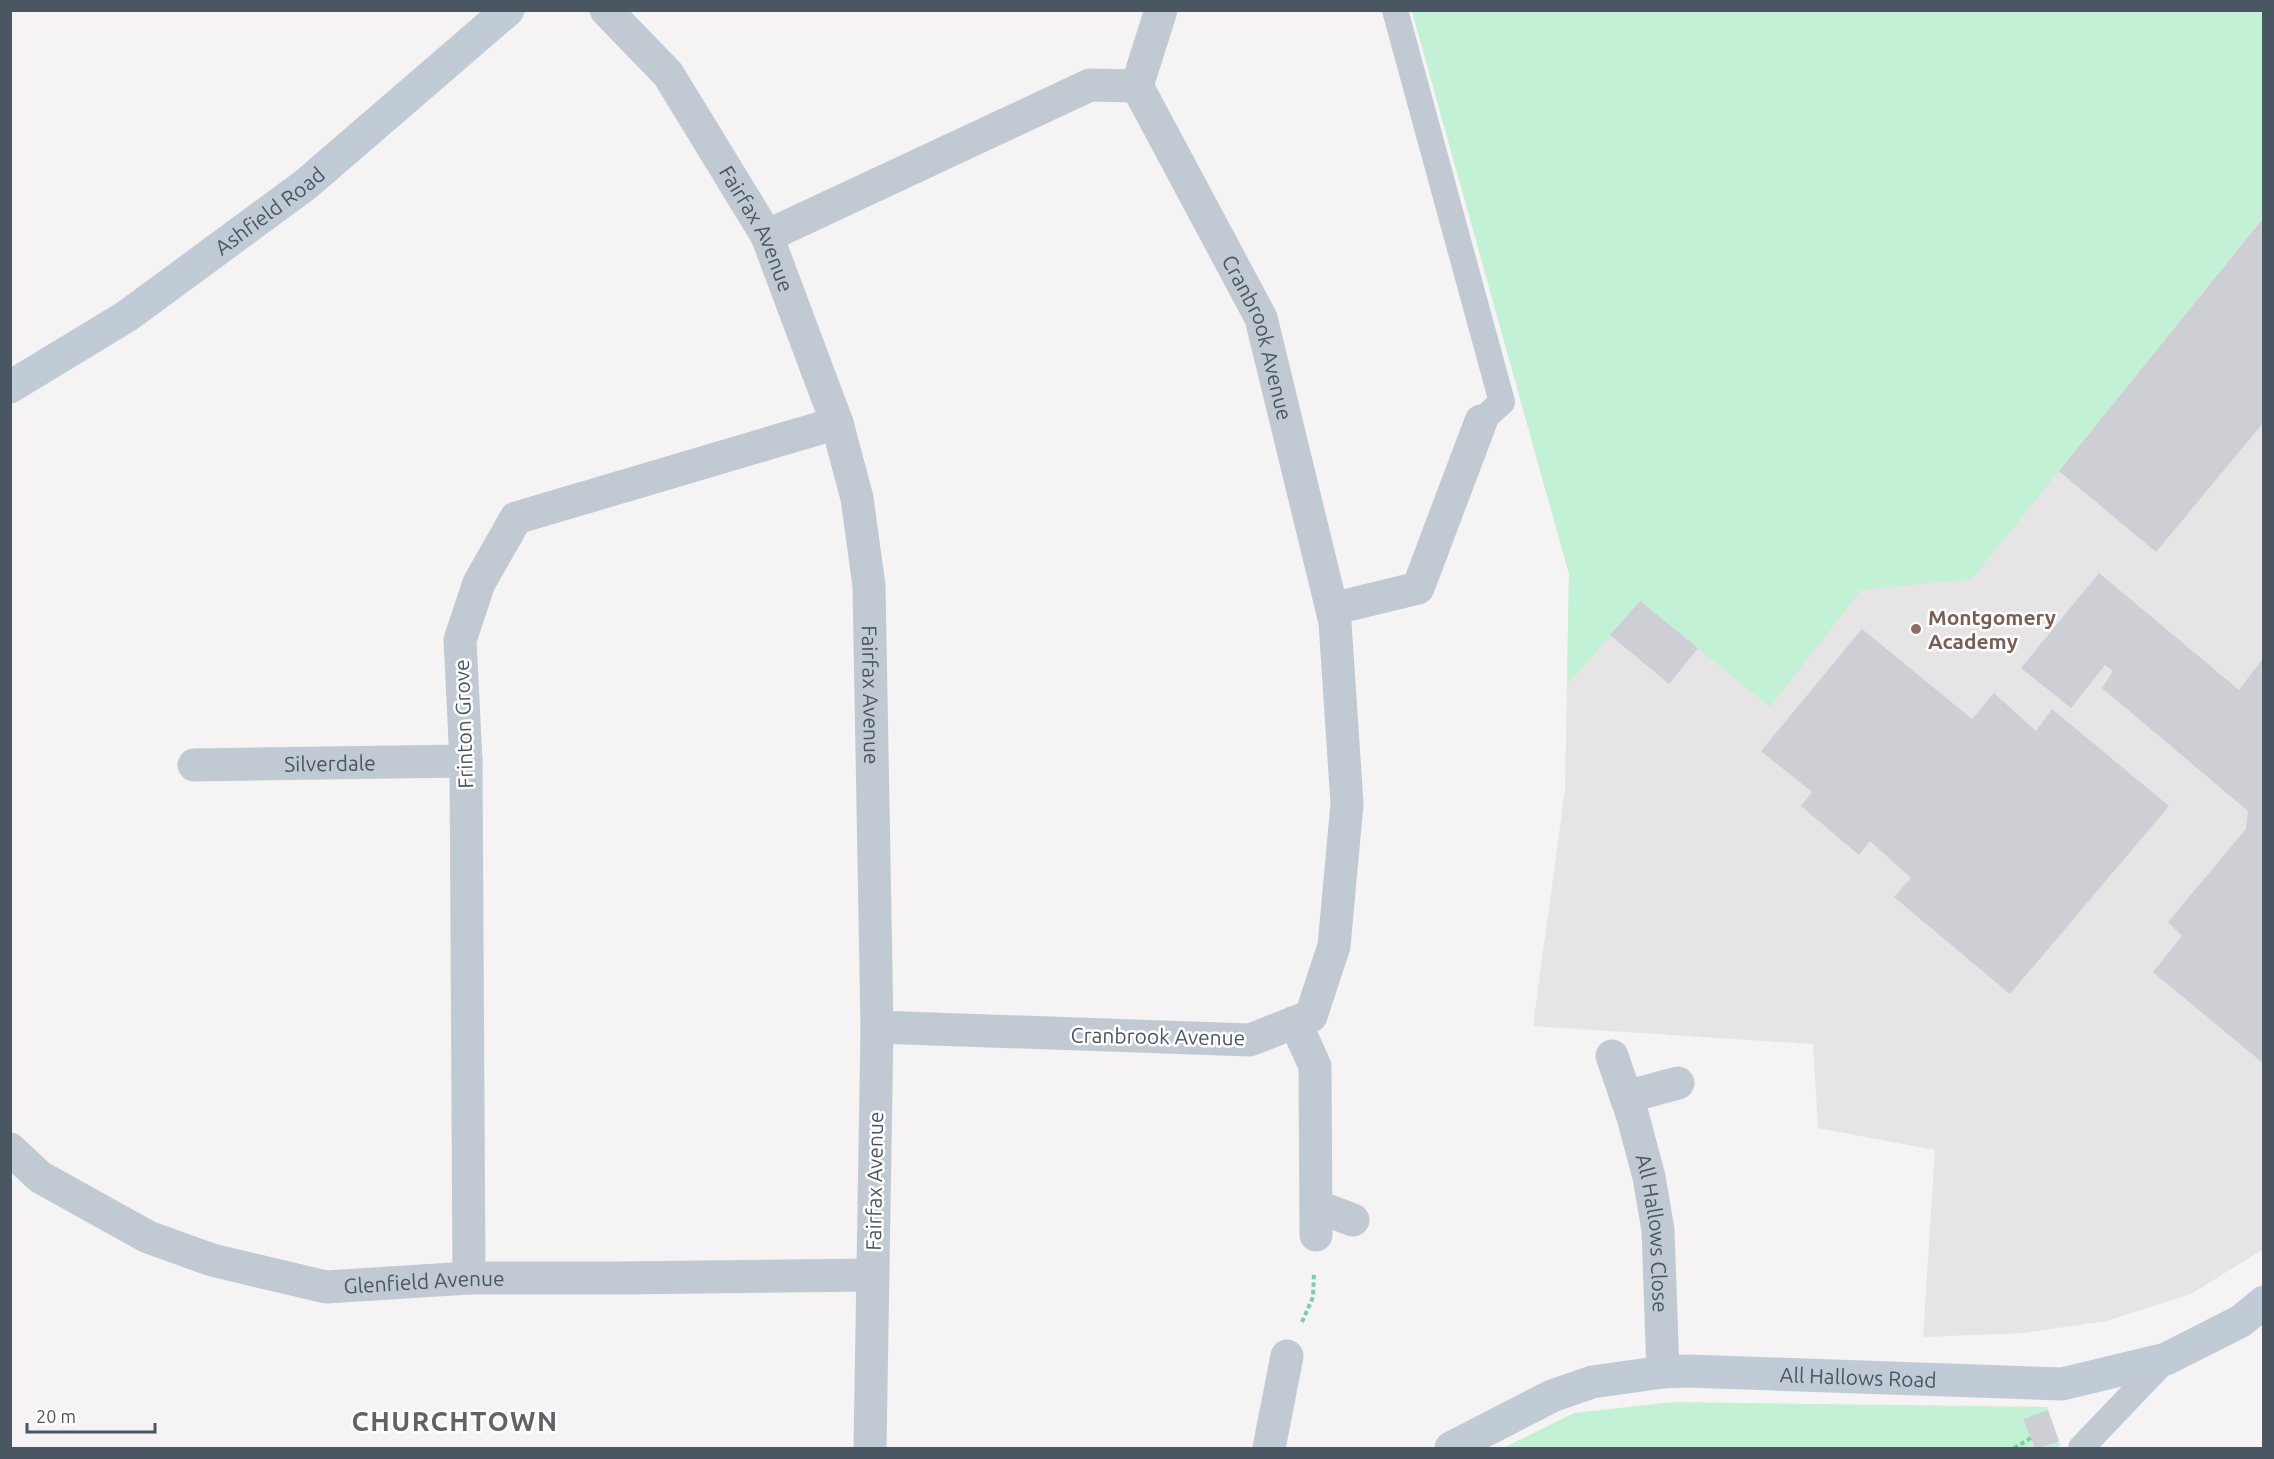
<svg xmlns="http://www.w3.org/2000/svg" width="2274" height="1459" font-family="Ubuntu,sans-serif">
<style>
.education{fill:#e6e4e5}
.green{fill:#c3f1d5}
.building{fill:#cdcfd5}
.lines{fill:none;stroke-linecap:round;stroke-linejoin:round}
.path{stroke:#7ad0a6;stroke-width:4;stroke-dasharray:4.5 3;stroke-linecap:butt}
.lane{stroke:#c1cad2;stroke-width:26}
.street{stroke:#c1cad2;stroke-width:33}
.secondary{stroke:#c1cbd6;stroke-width:33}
.education-dot{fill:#8d6e63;stroke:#fff;stroke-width:2}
.labels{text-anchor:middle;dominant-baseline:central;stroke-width:5;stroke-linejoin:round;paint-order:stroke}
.street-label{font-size:21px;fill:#4a5661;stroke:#fff}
.education-label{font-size:21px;font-weight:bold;fill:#785e54;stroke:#fff;text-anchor:start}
.district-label{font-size:27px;font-weight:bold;letter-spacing:1.5px;fill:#5f6368;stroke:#fff}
</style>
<rect width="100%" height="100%" fill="#f5f3f3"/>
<path class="education" d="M1412 11H2263L2262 1250 2191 1294 2106 1321 2024 1333 1923 1337 1935 1150 1818 1128 1813 1044 1533 1026 1565 790 1569 574Z"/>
<path class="green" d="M1412 11H2263V217L1972 579 1861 590 1770 707 1640 601 1567 685 1569 574Z
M1674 1402 2047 1407 2060 1445 2055 1448H1503L1574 1413Z"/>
<path class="building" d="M2264 217V422L2156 552 2059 471Z
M2099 573 2239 690 2264 657V1064L2153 972 2182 936 2168 922 2246 829 2248 811 2102 688 2113 671 2105 665 2071 708 2021 668Z
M1640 601 1698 648 1669 684 1610 635Z
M1862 629 1972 719 1994 693 2036 731 2052 709 2169 806 2010 994 1894 897 1911 878 1870 841 1859 855 1801 806 1812 792 1761 751Z
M2048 1410 2059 1441 2040 1448H2035L2023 1419Z"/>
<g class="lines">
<path class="path" d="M1302 1322 1313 1297 1314 1272
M2014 1448 2031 1438"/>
<path class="lane" d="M1395 10 1502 402 1481 421
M2081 1448 2166 1359"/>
<g class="street">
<path id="s1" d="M606 10 668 74 767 236 837 423 857 498 869 586 877 1027 870 1448"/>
<path d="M1137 86 1161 10"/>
<path id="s2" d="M767 236 1090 85 1137 86 1261 318 1335 622 1347 804 1334 946 1311 1016 1250 1040 877 1027"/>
<path d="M1332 609 1418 588 1481 421"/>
<path id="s3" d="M194 765 466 761"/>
<path d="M1295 1022 1315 1066 1316 1235"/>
<path id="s4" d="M1612 1056 1633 1117 1649 1177 1658 1230 1663 1372"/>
<path d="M1626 1097 1678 1083"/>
<path id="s5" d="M10 1149 40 1177 148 1237 212 1260 326 1287 469 1278H619L872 1275"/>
<path d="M1316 1206 1353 1220"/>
<path d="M469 1278 466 761 460 640 479 583 516 518 837 423"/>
<path d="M1269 1448 1287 1356"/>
</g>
<g class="secondary">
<path id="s6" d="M10 387 127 316 305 185 508 10"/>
<path id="s7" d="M1451 1448 1552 1396 1592 1382 1663 1372 1688 1371 2062 1384 2166 1359 2241 1321 2264 1302"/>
</g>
</g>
<circle class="education-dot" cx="1916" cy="629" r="6"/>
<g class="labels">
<g class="street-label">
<text stroke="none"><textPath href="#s6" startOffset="314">Ashfield Road</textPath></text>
<text stroke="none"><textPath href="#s1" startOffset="268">Fairfax Avenue</textPath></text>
<text stroke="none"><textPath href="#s2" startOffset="684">Cranbrook Avenue</textPath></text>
<text stroke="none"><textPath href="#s1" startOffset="754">Fairfax Avenue</textPath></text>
<text transform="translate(463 724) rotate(-92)">Frinton Grove</text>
<text stroke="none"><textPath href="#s3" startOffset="136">Silverdale</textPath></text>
<text transform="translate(1158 1036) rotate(1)">Cranbrook Avenue</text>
<text transform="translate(874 1181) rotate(-89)">Fairfax Avenue</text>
<text stroke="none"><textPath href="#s4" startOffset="183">All Hallows Close</textPath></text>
<text stroke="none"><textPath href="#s5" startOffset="448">Glenfield Avenue</textPath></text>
<text stroke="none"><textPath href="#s7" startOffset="423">All Hallows Road</textPath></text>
</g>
<g class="education-label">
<text x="1928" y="617">Montgomery<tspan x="1928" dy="24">Academy</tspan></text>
</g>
<g class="district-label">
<text x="455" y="1421">CHURCHTOWN</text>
</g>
</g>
<rect width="2274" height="1459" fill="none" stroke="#4a5661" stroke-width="24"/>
<path d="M27 1423v9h128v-9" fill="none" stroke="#4a5661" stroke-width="3"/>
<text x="36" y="1423" font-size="18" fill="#4a5661" stroke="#ffffff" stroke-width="4.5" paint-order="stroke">20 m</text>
</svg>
